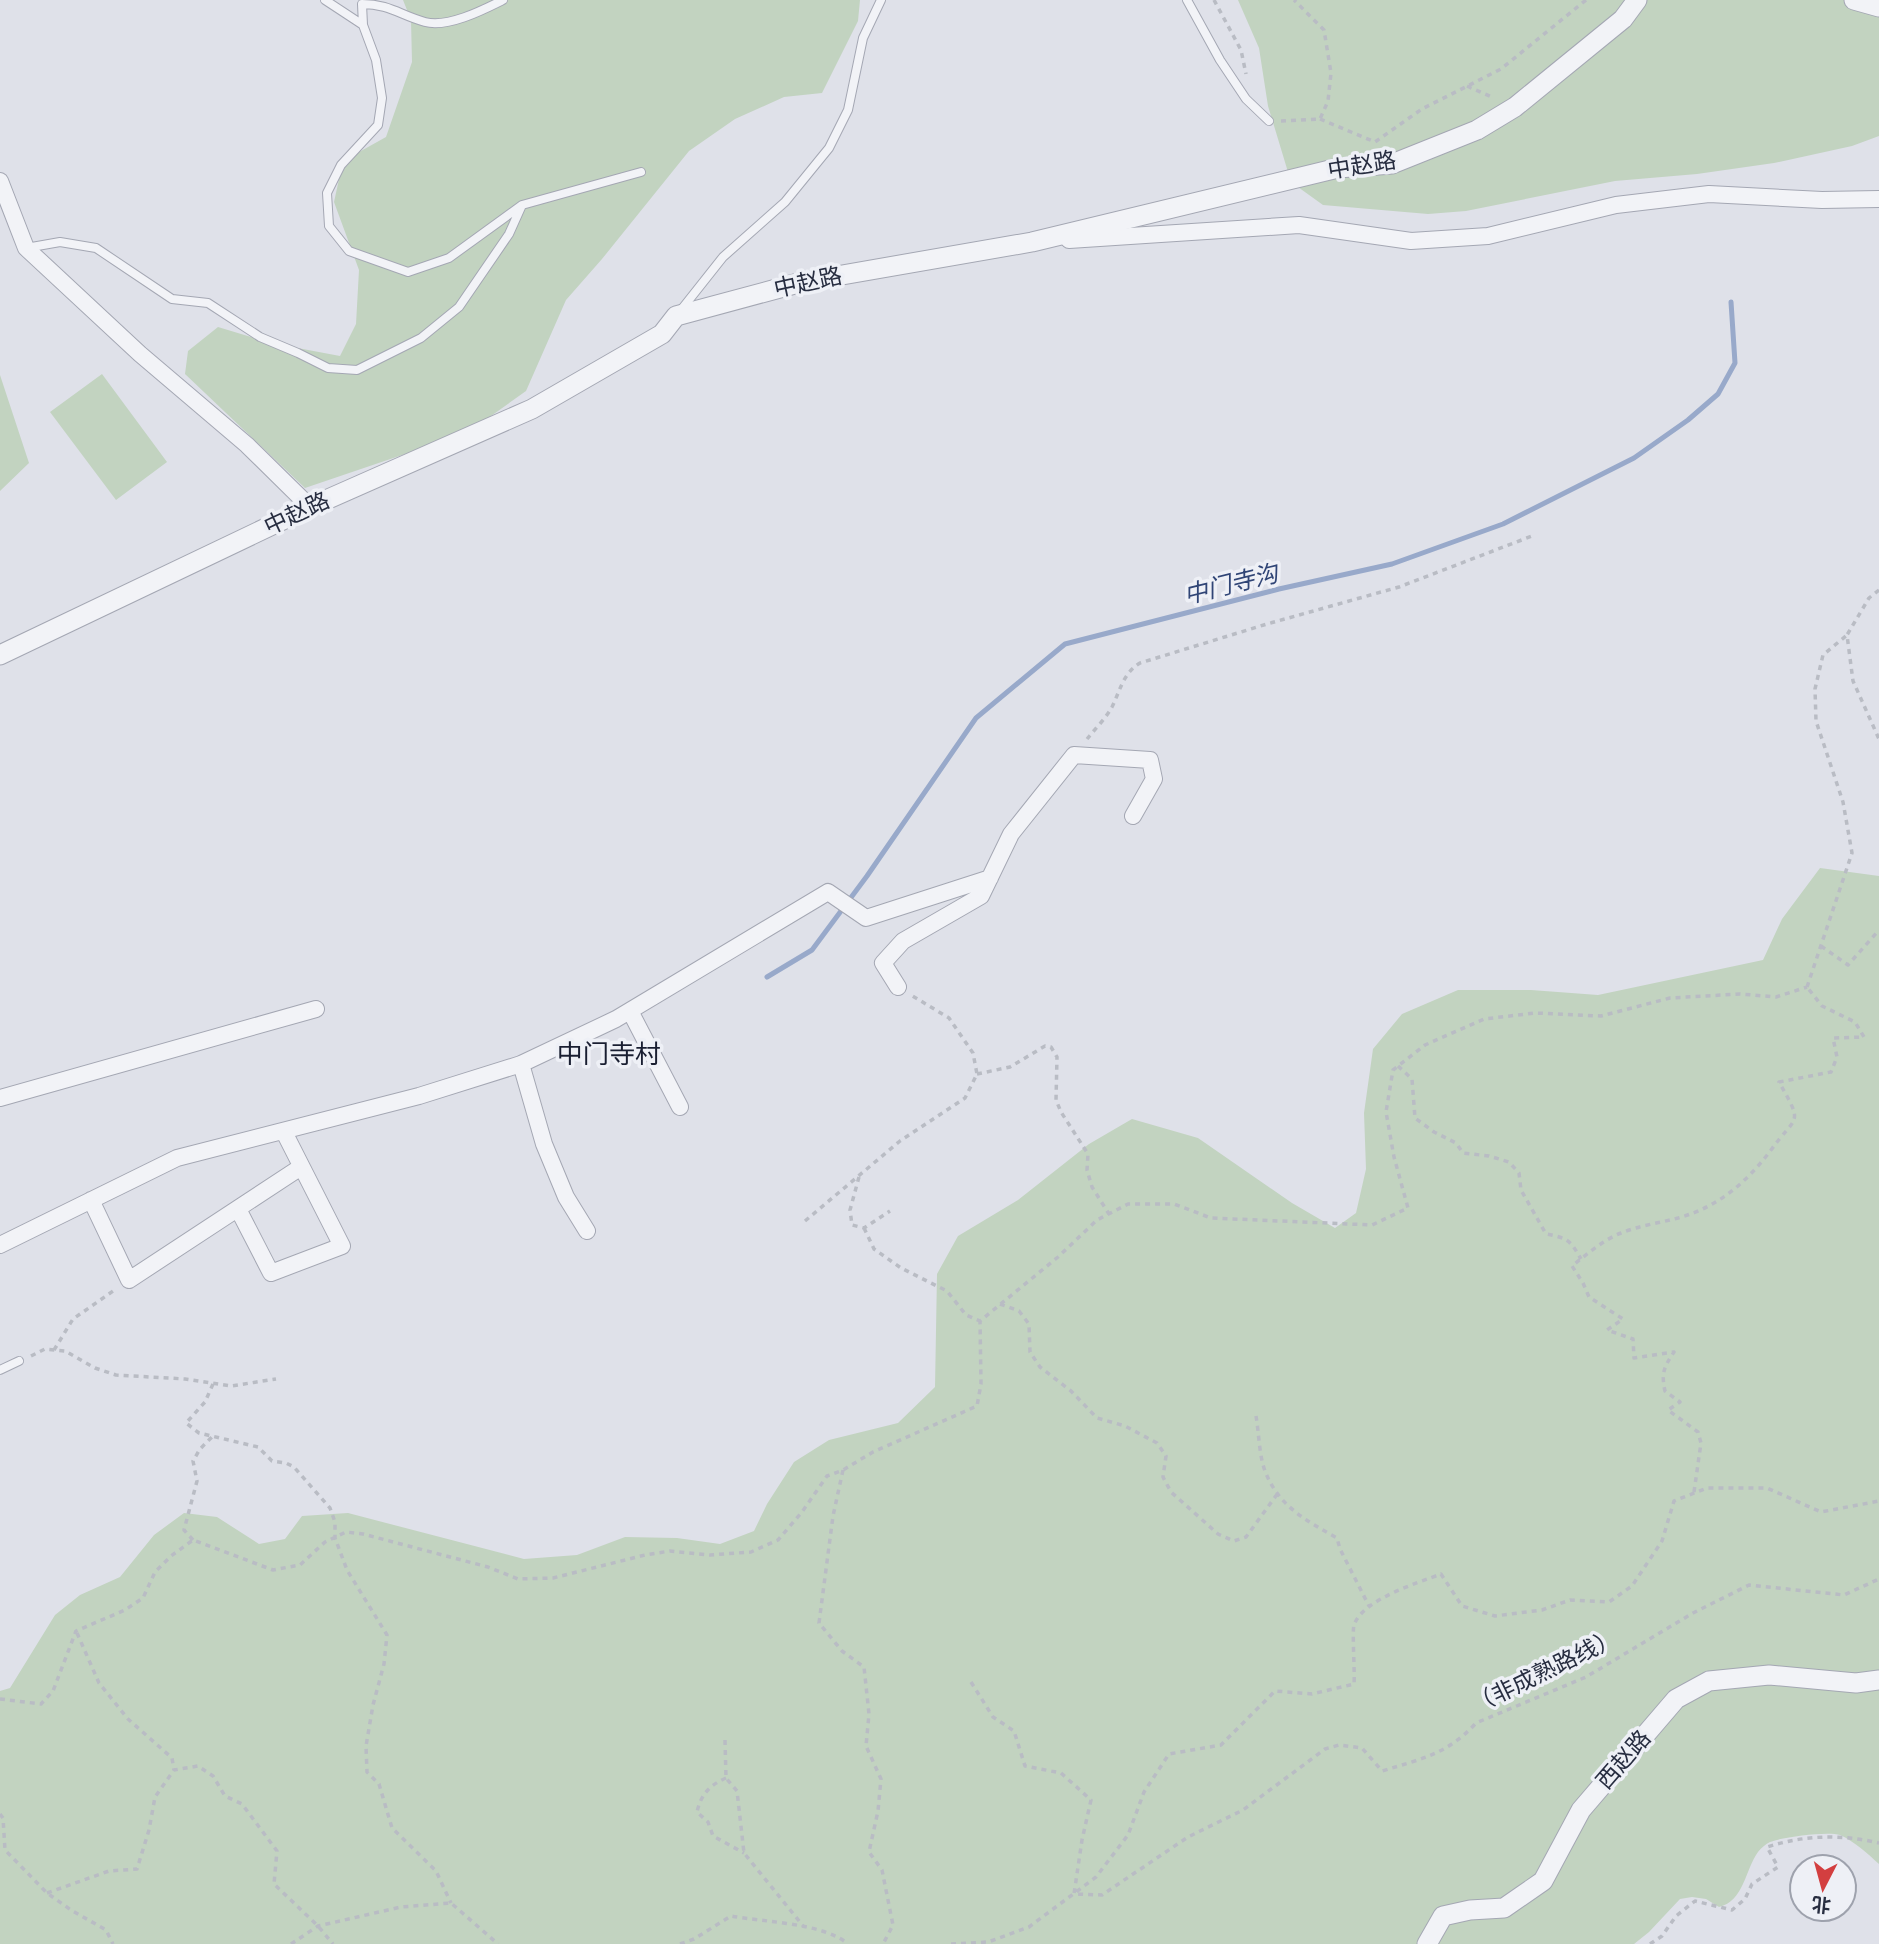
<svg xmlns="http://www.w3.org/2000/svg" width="1879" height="1944" font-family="'Sofia Sans Condensed','Noto Sans SC',sans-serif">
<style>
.green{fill:#c2d3c0}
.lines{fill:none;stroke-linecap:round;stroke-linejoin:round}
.stream{stroke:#98a9ca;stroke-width:5}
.service-casing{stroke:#a4a7b3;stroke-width:10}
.minor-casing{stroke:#a4a7b3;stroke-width:18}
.tertiary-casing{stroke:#a4a7b3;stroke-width:21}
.path{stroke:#b9bcc4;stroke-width:3.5;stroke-dasharray:5 5;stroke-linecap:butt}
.service{stroke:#f2f3f7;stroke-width:8}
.minor{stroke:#f2f3f7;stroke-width:16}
.tertiary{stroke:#f2f3f7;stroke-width:19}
.labels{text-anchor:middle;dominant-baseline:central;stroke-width:7;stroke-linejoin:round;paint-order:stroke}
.street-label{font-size:23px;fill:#272d40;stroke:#eef0f6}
.water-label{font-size:24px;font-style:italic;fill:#304576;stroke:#eef0f6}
.quarter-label{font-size:26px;fill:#191e31;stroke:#eef0f6}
</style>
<rect width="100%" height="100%" fill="#dfe1e9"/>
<path class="green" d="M403 0H860L858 21 822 93 784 97 735 119 689 151 602 259 566 300 526 391 467 433 305 488 185 374 188 351 218 327 271 343 340 356 356 324 359 270 334 202 343 161 386 137 412 62 411 20Z
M1238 0H1879V136L1852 146 1774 163 1697 174 1615 181 1466 211 1428 214 1323 205 1291 182 1268 106 1259 48Z
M102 374 167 462 116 500 50 412Z
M0 375 29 463 0 491Z
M1820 868 1879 876V1864C1868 1854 1854 1841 1840 1835 1828 1831 1782 1837 1770 1842 1766 1844 1761 1848 1758 1852 1745 1870 1744 1901 1719 1907L1706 1899 1692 1897 1680 1899 1649 1932 1634 1944H0V1691L10 1688 55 1615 80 1595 120 1577 154 1535 184 1513 217 1517 259 1544 285 1539 302 1516 348 1513 524 1559 577 1555 625 1537 677 1538 720 1544 754 1531 767 1504 794 1462 829 1440 898 1423 935 1387 937 1274 958 1236 1018 1200 1089 1144 1132 1119 1198 1138 1292 1203 1335 1228 1356 1213 1366 1169 1364 1113 1373 1049 1402 1014 1458 990H1531L1598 995 1763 960 1782 919Z"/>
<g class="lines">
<path class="stream" d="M767 977 812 950 867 876 976 718 1065 644 1279 589 1392 564 1503 524 1634 458 1688 420 1718 394 1735 363 1731 302"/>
<g class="service-casing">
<path id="service" d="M1187 0 1220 60 1246 99 1269 121
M363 25 362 4C389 4 400 15 425 22 448 28 483 10 503 0
M522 205 641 172
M26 248 60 242 96 248 172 299 208 303 260 337 298 353 328 368 357 370 421 338 459 307 509 234 522 205 449 258 408 272 349 251 329 226 327 193 341 165 378 125 382 98 376 60 363 25 325 0
M681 310 723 257 785 202 829 148 848 110 863 38 881 0
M0 1370 19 1361"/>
</g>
<g class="minor-casing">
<path id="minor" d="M0 181 26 248 140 354 247 445 310 507
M1069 240 1299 225 1411 241 1488 236 1616 205 1709 194 1822 200 1879 199
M898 987 883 963 903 941 981 896 1011 834 1074 755 1150 760 1154 779 1133 816
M630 1011 680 1107
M521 1064 544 1144 566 1197 587 1231
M0 1098 316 1009
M91 1200 129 1280 301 1167
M238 1209 271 1273 342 1246 284 1132
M0 1245 177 1158 419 1096 521 1064 616 1019 828 892 866 918 990 878"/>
</g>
<g class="tertiary-casing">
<path id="tertiary" d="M1854 0 1879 7
M0 655 310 507 532 409 662 334 676 316 802 282 1032 242 1338 168 1392 164 1477 130 1515 107 1623 19 1637 0
M1427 1944 1443 1916 1470 1910 1504 1908 1543 1881 1581 1810 1676 1699 1709 1681 1769 1675 1856 1683 1879 1680"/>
</g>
<path class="path" d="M1214 0 1241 50 1246 74
M1467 86 1494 98
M1320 119 1375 142 1422 109 1501 69 1586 0
M1281 121 1320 119 1328 101 1331 73 1324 30 1294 0
M1879 590 1869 598 1847 635 1853 681 1879 739
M1087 739C1095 729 1106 718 1112 707 1120 691 1123 673 1140 663L1267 624 1399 587 1532 536
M1821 946 1848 965 1879 930
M1807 987 1852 853 1843 802 1816 721 1815 689 1823 655 1847 635
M1398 1066 1412 1079 1415 1118 1434 1132 1456 1143 1463 1153 1489 1156 1509 1162 1519 1173 1521 1190 1546 1234C1568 1238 1570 1240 1581 1259
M977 1074 1010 1067 1045 1046 1051 1047 1057 1057 1056 1100 1061 1112 1088 1154 1087 1170 1092 1187 1109 1214
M859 1177 850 1210 852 1225 864 1228 890 1211
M805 1221 900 1141 965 1098 977 1074 973 1053 949 1018 911 995
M864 1228 874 1249 901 1268 947 1291 966 1315 980 1321
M1000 1304 1019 1311 1029 1324 1030 1352 1040 1367 1071 1391 1097 1418 1125 1426 1157 1443 1166 1456 1163 1477 1171 1492 1218 1534 1234 1541 1246 1537 1278 1493
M54 1350 73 1319 116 1289
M31 1356 45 1349 65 1351 95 1368 116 1375 185 1379 231 1386 276 1379
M213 1384 205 1402 186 1423 199 1433 258 1447 272 1461 286 1463 294 1467 330 1508 335 1522V1538L347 1570 387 1635 384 1664 373 1705 366 1746 367 1772 379 1784 392 1828 436 1871 451 1903
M1256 1416C1259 1433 1259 1455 1265 1471 1279 1507 1307 1521 1337 1538L1340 1549 1369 1606
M843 1470 833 1516 819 1623 842 1651 864 1667 869 1714 866 1746 881 1779 878 1811 869 1852 882 1870 893 1925 883 1944
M1694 1492 1701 1443 1698 1432 1668 1410 1680 1402 1665 1391C1661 1373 1664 1367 1674 1352L1634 1358 1633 1339 1607 1330 1623 1319 1589 1297 1583 1283 1572 1266C1586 1255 1603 1240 1621 1233 1638 1226 1659 1223 1678 1218 1718 1207 1746 1183 1771 1150 1797 1114 1804 1126 1779 1082L1831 1072 1837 1057 1833 1038 1864 1037 1855 1022 1822 1006 1807 987
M193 1540 184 1530 197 1481 193 1461 200 1449 213 1436
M77 1633 99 1683 128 1719 172 1758 174 1770
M971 1682 993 1717 1014 1731 1025 1766 1061 1773 1091 1800 1082 1840 1074 1894 1102 1895 1188 1837 1243 1810 1325 1749 1339 1745 1362 1748 1382 1771C1421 1759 1448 1754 1476 1723L1586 1677 1693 1613 1749 1585 1844 1595 1879 1579
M0 1699 41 1704 53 1691 76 1631 125 1610 143 1598 155 1572 171 1556 193 1540 273 1570 300 1565 325 1542 346 1532 363 1534 488 1567 518 1579 553 1578 645 1555 670 1551 710 1555 751 1552 778 1540 802 1512 827 1476 843 1470 873 1452 977 1406 981 1384 980 1321 1058 1257 1097 1220 1128 1204H1174L1211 1218 1372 1225 1408 1208 1394 1157 1386 1112 1393 1070 1425 1045 1484 1019 1535 1013 1601 1016 1670 998 1740 994 1776 997 1807 987
M725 1740 726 1778 737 1791 744 1853 804 1927
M726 1778C710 1785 701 1794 697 1812L708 1822 713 1836 744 1853
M0 1814 3 1818 5 1850 47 1893 71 1910 106 1930 113 1944
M47 1893 109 1871 137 1869 149 1830 155 1797 174 1770 198 1766 213 1776 225 1796 242 1804 277 1851 274 1884 318 1926 333 1944
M291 1944 318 1926 401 1907 451 1903 498 1944
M680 1944 694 1939 731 1916C763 1922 824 1923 848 1944
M951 1944 988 1942 1029 1927 1096 1877 1128 1835 1144 1792 1169 1754 1221 1745 1275 1691 1312 1694 1354 1684C1355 1674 1352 1631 1354 1625 1363 1599 1418 1583 1441 1574L1462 1606 1495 1616 1542 1610 1570 1600 1609 1602 1632 1586 1662 1541 1674 1501 1707 1488H1767L1821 1512 1879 1501
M1650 1944 1662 1936 1676 1916 1695 1901 1732 1910 1745 1899 1752 1884 1778 1867 1767 1847C1805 1835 1840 1834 1879 1843"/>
<use href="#service" class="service"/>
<use href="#minor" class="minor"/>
<use href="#tertiary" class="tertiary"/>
</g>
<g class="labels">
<g class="street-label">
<text transform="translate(1362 166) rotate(-9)">中赵路</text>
<text transform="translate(808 283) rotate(-12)">中赵路</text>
<text transform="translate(297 514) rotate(-25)">中赵路</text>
<text transform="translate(1545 1672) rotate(-26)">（非成熟路线）</text>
<text transform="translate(1624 1760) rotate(-49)">西赵路</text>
</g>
<g class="water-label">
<text transform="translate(1231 585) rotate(-14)">中门寺沟</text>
</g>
<g class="quarter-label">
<text x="609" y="1055">中门寺村</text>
</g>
</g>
<g transform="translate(1823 1888) rotate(186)"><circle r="33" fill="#eef0f6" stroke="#9ea2ad" stroke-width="2"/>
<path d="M0-5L12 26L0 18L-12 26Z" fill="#d33f40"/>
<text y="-10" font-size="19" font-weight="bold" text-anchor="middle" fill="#272d40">北</text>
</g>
</svg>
